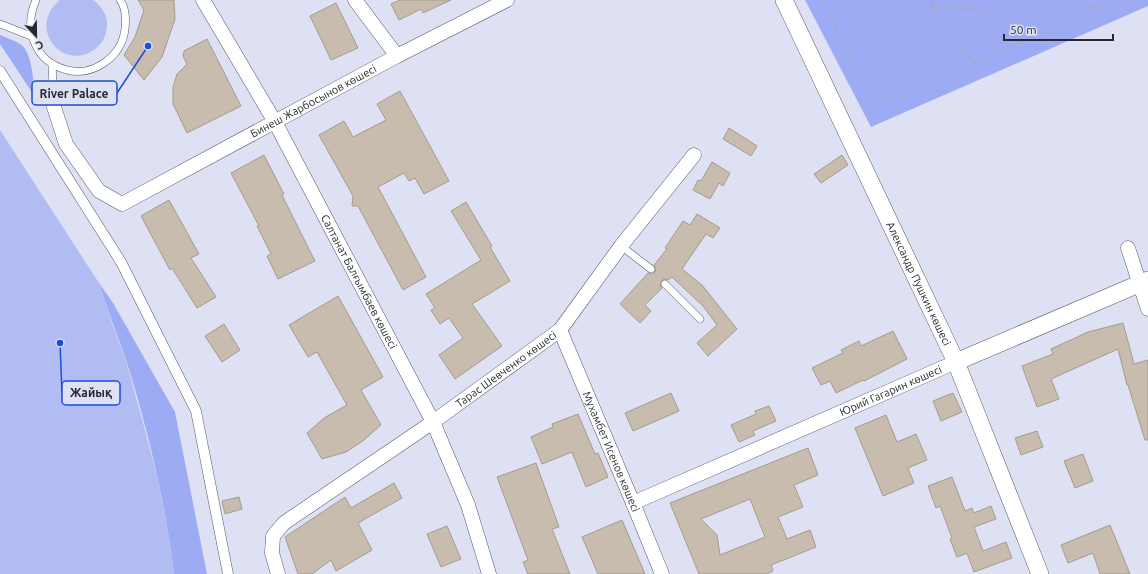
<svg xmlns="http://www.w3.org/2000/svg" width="1148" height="574" font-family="Ubuntu,sans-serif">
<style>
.green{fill:#9dabf4}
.water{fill:#b1bcf2}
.building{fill:#c7bcad;stroke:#a69b8c;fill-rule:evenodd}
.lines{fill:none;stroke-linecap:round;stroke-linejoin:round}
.service-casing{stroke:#545867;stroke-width:8}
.pedestrian-casing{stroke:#545867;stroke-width:11}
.minor-casing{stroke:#545867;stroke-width:15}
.tertiary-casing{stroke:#545867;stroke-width:18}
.path{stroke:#a3a6b4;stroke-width:2.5;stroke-dasharray:1 3;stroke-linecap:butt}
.service{stroke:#fff;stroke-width:7}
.pedestrian{stroke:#fff;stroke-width:10}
.minor{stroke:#fff;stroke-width:14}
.tertiary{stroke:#fff;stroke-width:17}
.labels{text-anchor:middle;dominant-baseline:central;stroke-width:3;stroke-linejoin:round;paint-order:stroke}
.street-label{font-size:11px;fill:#282930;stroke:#dde1f3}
.leader{fill:none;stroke:#1d4ed8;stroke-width:1.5}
.callout-dot{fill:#1d4ed8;stroke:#dde1f3;stroke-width:1.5}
.callout{fill:#dde1f3;stroke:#1d4ed8;stroke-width:1.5}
.callout-label{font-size:12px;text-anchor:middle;font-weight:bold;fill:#282930}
</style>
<rect width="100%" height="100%" fill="#dde1f3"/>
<path class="green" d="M805 0H1148V6L871 127Z
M0 35C6 38 14 40 20 44 33 52 33 83 35 97L0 44Z
M99 283 113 303 175 412 207 574H174C165 502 148 429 126 360 117 334 107 309 99 283Z"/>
<path class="water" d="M60 0H93C101 5 108 16 107 26 106 36 103 43 95 49 63 73 26 28 60 0Z
M0 130 99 283 113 326 126 361 142 419 157 476 168 532 174 574H0Z"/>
<path class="building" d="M138 0H174L175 19 162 57 144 80 124 55 135 37 144 10Z
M400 0H451L423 13 421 9 399 20 391 4Z
M336 3 358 48 331 60 310 16Z
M207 39 241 106 187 133 173 104V87L177 74 187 64 183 56 184 51Z
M400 91 449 181 424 194 415 178 409 181 404 173 378 187 426 277 403 290 358 206H352L353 196 319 135 344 121 353 137 386 120 377 104Z
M729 128 757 146 751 156 723 139Z
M264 155 284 194 282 195 315 261 278 279 267 256 271 254 257 226H259L231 173Z
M842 155 848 165 821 183 814 174Z
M712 162 730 173 723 186 719 183 710 199 693 190 698 180 701 181Z
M169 200 199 254 191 258 216 297 197 308 172 268 170 270 141 216Z
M466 202 492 246 490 247 510 281 472 304 502 346 455 379 439 355 463 338 449 318 440 324 431 310 435 308 426 294 481 260 451 211Z
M697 214 720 228 713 238 706 234 682 269 702 285 737 329 708 356 697 343 717 325 703 306 672 277 668 280 664 279 661 281 660 285 662 288 645 305 651 311 640 323 620 304 648 273 651 274 655 272 656 269 654 265 667 249 665 248 683 221 690 225Z
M338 296 383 377 361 390 381 425 364 440 346 452 322 459 307 433 324 418 347 405 317 352 308 357 289 325Z
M1123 323 1134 364 1148 360V440H1145L1128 385H1127L1118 349 1051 379 1059 399 1037 407 1022 366 1053 354 1051 349 1088 332Z
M224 324 240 350 222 362 205 336Z
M893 331 907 359 864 381 863 380 836 393 830 381 821 385 812 368 843 353 841 350 859 341 861 346Z
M671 393 679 411 633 431 625 413Z
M953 393 962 412 941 421 933 401Z
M769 406 776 421 753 431 755 435 739 442 731 425 756 414 755 411Z
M578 414 595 454 598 453 608 477 586 487 572 452 542 464 531 437 553 427 552 424Z
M886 415 897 442 916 434 927 460 908 468 914 483 883 496 855 428Z
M1037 431 1043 447 1021 455 1015 438Z
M808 448 818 475 794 485 803 507 778 517 787 539 810 530 816 547 771 565 773 571 767 574H699L670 503ZM750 499 765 537 720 555 717 535 701 519Z
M1083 454 1093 481 1075 488 1064 461Z
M536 463 559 527 552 529 570 574H528L523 562 528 560 497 477Z
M952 477 965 511 972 508 974 513 991 506 996 519 974 527 983 551 1006 542 1012 558 974 572 967 553 957 557 950 539 952 538 940 506 936 508 928 486Z
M394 483 402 498 358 523 372 550 336 571 331 560 312 574H298L285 537 345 497 351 508Z
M239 497 242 509 225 514 222 501Z
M622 520 645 574H598L582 537Z
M1110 525 1130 574H1100L1093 553 1068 563 1061 545Z
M447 526 461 559 441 567 427 534Z"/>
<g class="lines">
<g class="service-casing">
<path id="service" d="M36 0C23 29 35 62 67 70 94 77 122 56 125 29 126 20 126 8 120 0
M0 24 31 36
M52 64 54 107
M621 246 651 269
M665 284 700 319"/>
</g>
<g class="pedestrian-casing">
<path id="pedestrian" d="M0 71 121 262 196 411 228 574"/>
</g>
<g class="minor-casing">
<g id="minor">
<path id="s1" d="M203 0 275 122 433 422 468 505 489 574"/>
<path d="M355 0 397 56"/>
<path id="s2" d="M54 107 66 144 99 191 122 204 397 56 507 0"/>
<path d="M1128 248 1148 309"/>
<path id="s3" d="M560 330 633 503 662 574"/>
<path id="s4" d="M633 503 956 362"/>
<path id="s5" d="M278 574 272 553 273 536 284 523 433 422 560 330 621 246 694 155"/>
</g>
</g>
<g class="tertiary-casing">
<g id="tertiary">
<path id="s6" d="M784 0 956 362 1040 574"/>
<path d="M956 362 1148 280"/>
</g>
</g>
<path class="path" d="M823 0 865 89 878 100 899 99 1110 0
M903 0 932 7 981 10 1019 24 1034 36
M934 0 932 7 974 64
M1083 0 1094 7"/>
<use href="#service" class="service"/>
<use href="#pedestrian" class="pedestrian"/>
<use href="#minor" class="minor"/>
<use href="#tertiary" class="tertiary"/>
</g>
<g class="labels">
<g class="street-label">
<text stroke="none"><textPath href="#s2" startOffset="340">Бинеш Жарбосынов көшесі</textPath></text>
<text stroke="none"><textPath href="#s1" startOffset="322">Салтанат Балғымбаев көшесі</textPath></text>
<text stroke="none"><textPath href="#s6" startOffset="314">Александр Пушкин көшесі</textPath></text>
<text stroke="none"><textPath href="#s5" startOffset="326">Тарас Шевченко көшесі</textPath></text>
<text stroke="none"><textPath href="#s4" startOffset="281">Юрий Гагарин көшесі</textPath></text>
<text stroke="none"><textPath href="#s3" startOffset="132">Мухамбет Исенов көшесі</textPath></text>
</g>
</g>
<path class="leader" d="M148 46L117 93M60 343L62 393"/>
<g class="callout-dot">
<circle cx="148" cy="46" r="4"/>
<circle cx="60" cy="343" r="4"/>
</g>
<g class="callout">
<rect x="32" y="81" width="85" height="24" rx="4"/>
<rect x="62" y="381" width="58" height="24" rx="4"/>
</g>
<g class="callout-label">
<text x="74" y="98">River Palace</text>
<text x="91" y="397">Жайық</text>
</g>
<g transform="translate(36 36) rotate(158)" stroke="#dde1f3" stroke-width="3" paint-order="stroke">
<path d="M0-3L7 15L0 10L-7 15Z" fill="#282930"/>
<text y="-6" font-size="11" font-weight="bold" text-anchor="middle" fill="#282930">С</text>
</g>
<path d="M1004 34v6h109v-6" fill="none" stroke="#282930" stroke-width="2"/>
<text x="1010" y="34" font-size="12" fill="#282930" stroke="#dde1f3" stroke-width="3" paint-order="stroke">50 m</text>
</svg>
